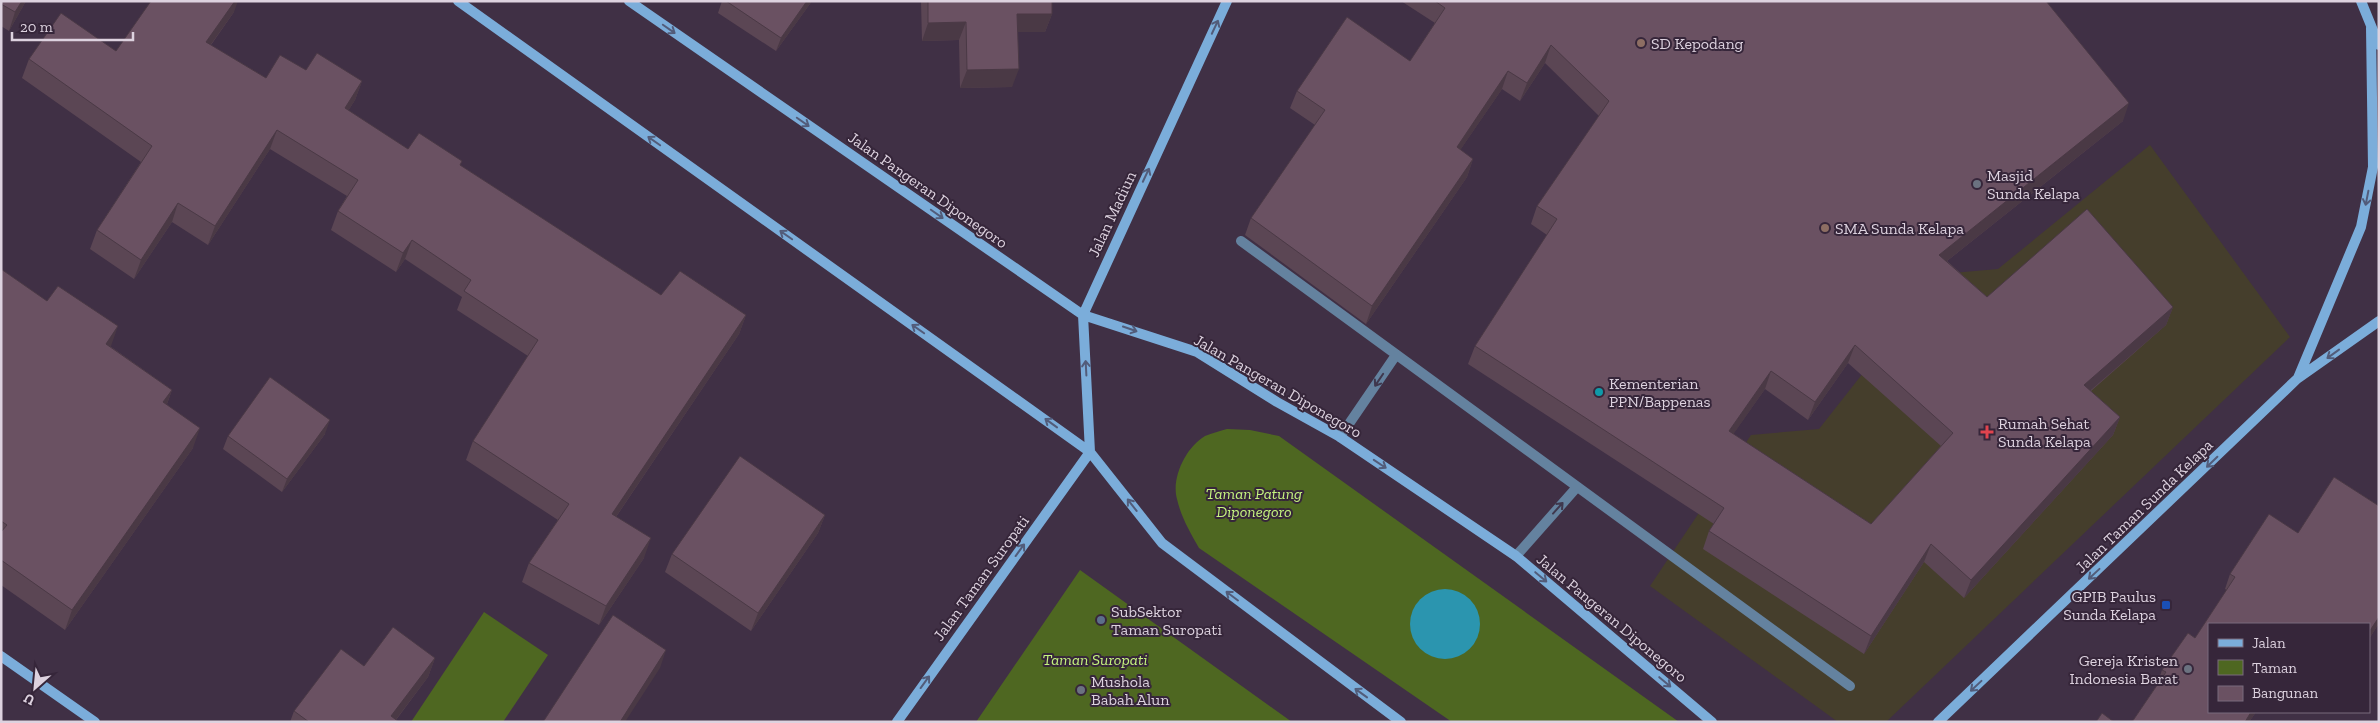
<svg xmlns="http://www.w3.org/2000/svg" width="2380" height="723" font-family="'Zilla Slab',serif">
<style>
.medical{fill:#453e2c}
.green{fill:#4e6721}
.water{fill:#2b95af}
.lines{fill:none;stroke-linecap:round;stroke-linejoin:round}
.lane{stroke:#64829f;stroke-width:10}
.secondary{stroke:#7badda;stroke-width:10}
.wall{fill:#5b4654;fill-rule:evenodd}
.shaded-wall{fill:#4a3945}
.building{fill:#6a5162;stroke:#4a3945;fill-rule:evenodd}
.oneway{stroke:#525c7a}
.oneway2{stroke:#3f384e}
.education-dot{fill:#8d6e63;stroke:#36263a;stroke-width:2}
.worship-dot{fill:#6b7280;stroke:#36263a;stroke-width:2}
.culture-dot{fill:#0f9aa8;stroke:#36263a;stroke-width:2}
.health-dot{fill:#e0444e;stroke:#36263a;stroke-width:2}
.transit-dot{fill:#1a4fb4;stroke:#36263a;stroke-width:2}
.service-dot{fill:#5c6f8a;stroke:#36263a;stroke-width:2}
.labels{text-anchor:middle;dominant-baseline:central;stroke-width:4;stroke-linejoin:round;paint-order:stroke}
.poi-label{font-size:16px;fill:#ddd2df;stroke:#36263a;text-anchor:start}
.street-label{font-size:16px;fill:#ddd2df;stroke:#36263a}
.park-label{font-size:16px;font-style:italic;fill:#c6f57f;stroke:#36263a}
</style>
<rect width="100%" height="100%" fill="#403045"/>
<path class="medical" d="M2150 145 2290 337 1886 722H1838L1650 586 1751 435 1819 429 1941 274 1998 269Z"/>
<path class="green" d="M1227 429 1250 430 1279 436 1679 722H1452L1199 548C1190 532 1181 517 1177 499 1171 478 1186 447 1205 436 1212 433 1220 431 1227 429Z
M1080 570 1292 722H976Z
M484 612 548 655 503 722H411Z"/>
<path class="water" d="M1410 624a35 35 0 1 1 70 0a35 35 0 1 1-70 0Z"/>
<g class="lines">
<path class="lane" d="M1241 241 1850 686
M1340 437 1396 355
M1516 556 1577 487"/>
<path class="secondary" d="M458 1 1090 452 1162 543 1401 722
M629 1 1083 315 1197 352 1277 402 1340 437 1516 556 1712 722
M2361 1 2379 45
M2298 378 2361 227 2373 167 2371 28
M1090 452 1083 315 1227 1
M1 656 95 722
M897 722 1090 452
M1938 722 2297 379 2379 321"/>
</g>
<path class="wall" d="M1 1H26L9 31 1 26Z
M722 1H812L776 51 718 13Z
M921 1H1052V14L1045 32H1018L1012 87 960 88 959 40 922 41Z
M1401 1H2046L2123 121 1947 261 1987 297 2173 307 2166 325 2091 391 2120 417 2113 435 1964 598 1924 562 1864 654 1703 549 1709 531 1714 524 1468 364 1475 346 1547 235 1531 224 1537 206 1599 116 1545 63 1520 101 1502 89 1460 150 1473 159 1467 177 1366 324 1245 235 1251 218 1315 125 1290 108 1297 91 1410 61 1435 23ZM1848 363 1941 446 1871 524 1733 434 1765 389 1808 420Z
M234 12 211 45 266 78 306 70 362 81 355 100 348 111 408 149 461 166 661 295 746 315 739 334 616 517 644 558 599 625 522 582 529 563 558 520 466 460 473 441 528 356 457 310 462 297 405 259 396 272 331 230 338 211 347 196 270 149 208 245 172 222 134 279 90 249 97 230 141 162 22 78 29 59 116 51Z
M1 269 172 390 167 404 193 448 65 630 1 585Z
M325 434 282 492 223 449 228 436Z
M2334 477 2379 506V623L2369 639V624H2209V712H2256L2249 722H2132L2157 685 2162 670 2188 633 2195 638 2227 590 2225 589 2230 574 2269 514 2298 533Z
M825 515 818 533 751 631 665 572 672 554Z
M435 658 428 677 396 720 399 722H290L294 711Z"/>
<path class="shaded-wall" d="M22 1H26L9 31 15 12Z
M235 1H238L234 12 199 61 206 42Z
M807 1H812L776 51 781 38Z
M1017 14H1052L1045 32H1011Z
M966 22 959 40 922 41 928 23Z
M1551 45 1545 63 1520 101 1527 83Z
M1019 69 1012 87 960 88 967 70Z
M1508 71 1502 89 1450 165 1457 147Z
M362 81 355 100 338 127 345 108Z
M2129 103 2123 121 1933 272 1939 255Z
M277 130 270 149 208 245 215 226Z
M1473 159 1467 177 1366 324 1372 306Z
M178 203 172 222 134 279 141 260Z
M412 240 405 259 396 272 403 253Z
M2173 307 2166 325 2077 402 2084 385Z
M746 315 739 334 605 533 612 514Z
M118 326 111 346 99 363 106 344Z
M1855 345 1848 363 1808 420 1815 402Z
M1771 371 1765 389 1723 449 1729 431Z
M172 390 165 409 163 402Z
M2120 417 2113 435 1964 598 1971 580Z
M330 420 325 434 282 492 287 479Z
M200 428 193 448 65 630 72 610Z
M825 515 818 533 751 631 758 613Z
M651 538 644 558 599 625 606 606Z
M1931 544 1924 562 1864 654 1871 636Z
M2379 617V623L2369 639V632Z
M666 650 660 668 625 722H620Z
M435 658 428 677 394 722 391 716Z
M2251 712H2256L2249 722H2245Z"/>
<path class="building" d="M1 1H22L15 12 1 4Z
M151 1H235L206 42 266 78 280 55 306 70 317 53 362 81 345 108 408 149 419 133 462 161 460 165 661 295 680 271 746 315 612 514 651 538 606 606 529 563 569 504 473 441 538 340 464 291 471 280 412 240 403 253 338 211 358 180 277 130 215 226 178 203 141 260 97 230 152 146 29 59 61 13 116 51Z
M726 1H807L781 38Z
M928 1H1052V14H1017L1019 69 967 70 966 22 928 23Z
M1435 1H2046L2129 103 1939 255 1987 297 2087 209 2173 307 2084 385 2120 417 1971 580 1931 544 1871 636 1709 531 1724 508 1475 346 1557 219 1537 206 1609 101 1551 45 1527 83 1508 71 1457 147 1473 159 1372 306 1251 218 1325 110 1297 91 1347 17 1410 61 1445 8ZM1855 345 1953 433 1871 524 1729 431 1771 371 1815 402Z
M1 269 47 301 58 286 118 326 106 344 172 390 163 402 200 428 72 610 1 560V532L7 525 1 521Z
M270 377 330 420 287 479 228 436Z
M740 456 825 515 758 613 672 554Z
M2334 477 2379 506V617L2369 632V624H2209V712H2251L2245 722H2132L2166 672 2162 670 2188 633 2195 638 2235 577 2230 574 2269 514 2298 533Z
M613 615 666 650 620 722H543Z
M393 627 435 658 391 716 399 722H309L294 711 341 649 364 666Z
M2102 713 2114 722H2096Z"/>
<defs><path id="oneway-shaft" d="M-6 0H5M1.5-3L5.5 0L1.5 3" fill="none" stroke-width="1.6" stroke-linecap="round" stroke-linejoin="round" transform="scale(1.25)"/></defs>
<g class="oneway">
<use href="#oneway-shaft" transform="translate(1215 27) rotate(-65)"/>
<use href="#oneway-shaft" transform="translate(669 29) rotate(35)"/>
<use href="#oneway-shaft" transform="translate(803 122) rotate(35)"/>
<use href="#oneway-shaft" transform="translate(654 141) rotate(-145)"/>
<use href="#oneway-shaft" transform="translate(1146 175) rotate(-65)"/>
<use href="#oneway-shaft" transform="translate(2367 198) rotate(101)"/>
<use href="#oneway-shaft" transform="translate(937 214) rotate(35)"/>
<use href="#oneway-shaft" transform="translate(786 235) rotate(-145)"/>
<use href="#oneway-shaft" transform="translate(918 329) rotate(-145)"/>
<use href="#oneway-shaft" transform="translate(1130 329) rotate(19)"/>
<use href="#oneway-shaft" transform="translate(2333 354) rotate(144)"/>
<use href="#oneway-shaft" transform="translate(1086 368) rotate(-93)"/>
<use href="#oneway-shaft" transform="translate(1051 423) rotate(-144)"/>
<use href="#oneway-shaft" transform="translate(2212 462) rotate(136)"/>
<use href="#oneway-shaft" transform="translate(1380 464) rotate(34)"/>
<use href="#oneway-shaft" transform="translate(1132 505) rotate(-128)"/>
<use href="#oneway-shaft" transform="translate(1020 550) rotate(-54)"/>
<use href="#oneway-shaft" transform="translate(2094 574) rotate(137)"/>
<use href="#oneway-shaft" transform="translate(1541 577) rotate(40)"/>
<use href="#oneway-shaft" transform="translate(1232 596) rotate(-143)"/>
<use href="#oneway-shaft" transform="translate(925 682) rotate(-54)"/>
<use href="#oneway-shaft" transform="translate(1665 682) rotate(40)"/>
<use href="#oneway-shaft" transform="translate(1976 686) rotate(137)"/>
<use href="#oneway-shaft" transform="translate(1361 693) rotate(-144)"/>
</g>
<g class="oneway2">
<use href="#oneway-shaft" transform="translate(1379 380) rotate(124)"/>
<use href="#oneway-shaft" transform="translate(1558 508) rotate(-48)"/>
</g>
<g class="education-dot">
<circle cx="1641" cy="43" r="5"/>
<circle cx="1825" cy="228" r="5"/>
</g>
<g class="worship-dot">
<circle cx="1977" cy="184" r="5"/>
<circle cx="2188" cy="669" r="5"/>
<circle cx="1081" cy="690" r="5"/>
</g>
<circle class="culture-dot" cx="1599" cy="392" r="5"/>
<path class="health-dot" d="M1984.5 424.5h5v5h5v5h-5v5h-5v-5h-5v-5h5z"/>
<rect class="transit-dot" x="2161" y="600" width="10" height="10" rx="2.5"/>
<circle class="service-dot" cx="1101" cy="620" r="5"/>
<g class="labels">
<g class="poi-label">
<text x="1651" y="43">SD Kepodang</text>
<text x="1987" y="175">Masjid<tspan x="1987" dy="18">Sunda Kelapa</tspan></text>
<text x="1835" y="228">SMA Sunda Kelapa</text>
<text x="1609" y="383">Kementerian<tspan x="1609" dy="18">PPN/Bappenas</tspan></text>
<text x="1998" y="423">Rumah Sehat<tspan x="1998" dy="18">Sunda Kelapa</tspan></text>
<text x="2156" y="596" text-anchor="end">GPIB Paulus<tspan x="2156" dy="18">Sunda Kelapa</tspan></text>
<text x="1111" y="611">SubSektor<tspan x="1111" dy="18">Taman Suropati</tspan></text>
<text x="2178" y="660" text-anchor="end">Gereja Kristen<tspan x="2178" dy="18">Indonesia Barat</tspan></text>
<text x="1091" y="681">Mushola<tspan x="1091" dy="18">Babah Alun</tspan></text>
</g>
<g class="street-label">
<text transform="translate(928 190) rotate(35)">Jalan Pangeran Diponegoro</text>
<text transform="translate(1112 214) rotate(-65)">Jalan Madiun</text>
<text transform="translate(1278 386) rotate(30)">Jalan Pangeran Diponegoro</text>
<text transform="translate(2144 506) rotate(-44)">Jalan Taman Sunda Kelapa</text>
<text transform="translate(981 578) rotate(-54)">Jalan Taman Suropati</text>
<text transform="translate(1612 618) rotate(40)">Jalan Pangeran Diponegoro</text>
</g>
<g class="park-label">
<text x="1254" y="493">Taman Patung<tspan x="1254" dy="18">Diponegoro</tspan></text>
<text x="1095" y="659">Taman Suropati</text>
</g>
</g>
<rect width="2380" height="723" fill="none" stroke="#ddd2df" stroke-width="5"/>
<rect x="2208" y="623" width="162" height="90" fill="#36263a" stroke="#796b7c"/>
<rect x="2218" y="639" width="25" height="8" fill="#7badda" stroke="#796b7c"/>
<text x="2252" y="648" font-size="15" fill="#ddd2df">Jalan</text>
<rect x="2218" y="660" width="25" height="15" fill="#4e6721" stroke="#796b7c"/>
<text x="2252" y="673" font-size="15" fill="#ddd2df">Taman</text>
<rect x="2218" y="686" width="25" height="15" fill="#6a5162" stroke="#796b7c"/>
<text x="2252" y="698" font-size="15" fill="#ddd2df">Bangunan</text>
<g transform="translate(35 688) rotate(207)" stroke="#36263a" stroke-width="4" paint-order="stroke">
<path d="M0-4L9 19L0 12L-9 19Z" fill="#ddd2df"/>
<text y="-8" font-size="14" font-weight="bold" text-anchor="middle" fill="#ddd2df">U</text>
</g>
<path d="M12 32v8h121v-8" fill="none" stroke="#ddd2df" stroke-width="2.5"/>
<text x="20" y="32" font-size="15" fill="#ddd2df" stroke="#36263a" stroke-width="4" paint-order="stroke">20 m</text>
</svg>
